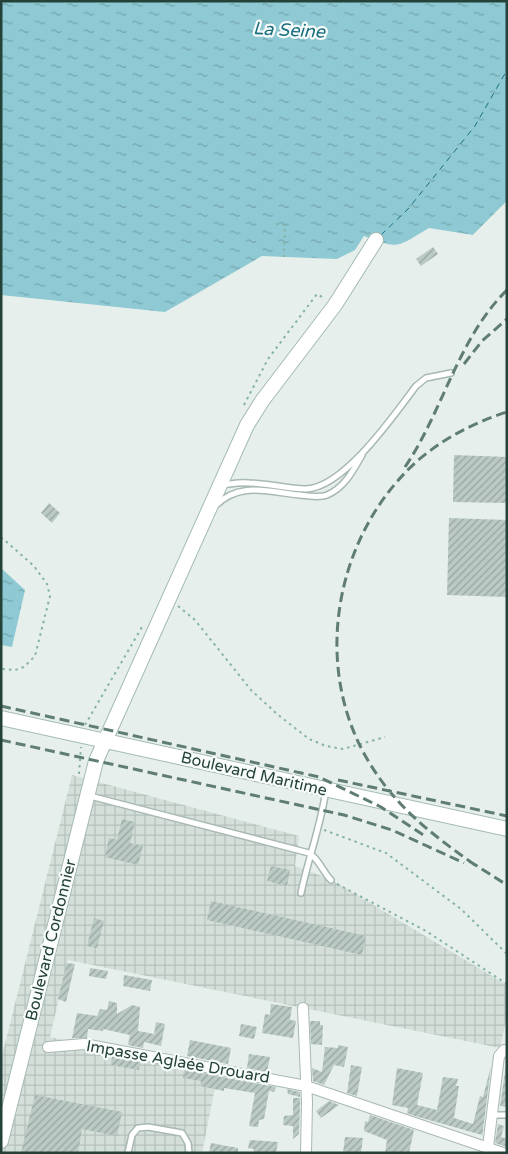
<svg xmlns="http://www.w3.org/2000/svg" width="508" height="1154" font-family="'Varela Round',sans-serif">
<style>
.industrial{fill:url(#industrial-grid)}
.water{fill:url(#water-ripples)}
.pier{fill:#e6efeb}
.lines{fill:none;stroke-linecap:round;stroke-linejoin:round}
.ferry{stroke:#1c6f80;stroke-width:1;stroke-dasharray:6 5;stroke-linecap:butt}
.building{fill:url(#building-hatch)}
.lane-casing{stroke:#a8b8b2;stroke-width:8}
.street-casing{stroke:#a8b8b2;stroke-width:12}
.secondary-casing{stroke:#a4bbb3;stroke-width:16}
.path{stroke:#86b3a5;stroke-width:2;stroke-dasharray:2.5 4;stroke-linecap:butt}
.lane{stroke:#fff;stroke-width:5}
.street{stroke:#fff;stroke-width:10}
.secondary{stroke:#fff;stroke-width:14}
.rail{stroke:#5f7d75;stroke-width:3;stroke-dasharray:10 5;stroke-linecap:butt}
.labels{text-anchor:middle;dominant-baseline:central;stroke-width:4.5;stroke-linejoin:round;paint-order:stroke}
.street-label{font-size:16px;fill:#24423a;stroke:#f7fbf9}
.water-label{font-size:18px;font-style:italic;fill:#1c6f80;stroke:#f7fbf9}
</style>
<defs>
<pattern id="industrial-grid" width="8" height="8" patternUnits="userSpaceOnUse" patternTransform="scale(1.25)"><rect width="8" height="8" fill="#d4dfda"/><path d="M0 4h8M4 0v8" fill="none" stroke="#b6c1bc"/></pattern>
<pattern id="water-ripples" width="26" height="14" patternUnits="userSpaceOnUse" patternTransform="scale(1.25)"><rect width="26" height="14" fill="#8ec9d4"/><path d="M2 4q2-2 4 0t4 0M15 11q2-2 4 0t4 0" fill="none" stroke="#74a5ad"/></pattern>
<pattern id="building-hatch" width="6" height="6" patternUnits="userSpaceOnUse" patternTransform="scale(1.25)"><rect width="6" height="6" fill="#bbcac4"/><path d="M-1 1l2-2M0 6l6-6M5 7l2-2" fill="none" stroke="#98a6a0"/></pattern>
</defs>
<rect width="100%" height="100%" fill="#e6efeb"/>
<path class="industrial" d="M72 775 299 836 295 866 330 879 507 985V1015L500 1048 68 960 50 1037 218 1072 202 1153H1V1060Z"/>
<path class="water" d="M1 1H507V201L473 235 429 228C396 247 401 250 364 236L355 250 337 259 262 256 165 312 1 295Z
M1 568 25 590 12 647 1 645Z"/>
<path class="pier" d="M507 201V204L476 235H473Z"/>
<g class="lines">
<path class="ferry" d="M381 235 408 209 475 126 507 70"/>
</g>
<path class="building" d="M433 247 438 254 421 266 416 259Z
M454 455 507 457V503L453 502Z
M49 503 60 513 52 523 41 513Z
M449 518 507 520V597L447 595Z
M122 819 135 822 130 843 143 846 138 865 105 857 109 838 117 840Z
M271 866 290 870 287 886 267 881Z
M211 901 366 936 362 955 207 920Z
M94 918 104 921 97 948 87 946Z
M67 963 75 964 66 1002 58 999Z
M90 968 108 971 106 979 89 976Z
M124 975 152 980 150 991 123 986Z
M109 1001 117 1003V1014L132 1005 140 1007 138 1031 154 1034 156 1022 165 1024 161 1046 144 1042 143 1048 128 1045 130 1035 103 1029V1031L88 1029 87 1038H72L77 1013 97 1016 100 1009 107 1010Z
M271 1004 292 1007 290 1020 296 1021 293 1038 262 1033 265 1014 270 1015Z
M310 1021H320V1025H323L322 1045 311 1044Z
M241 1024 257 1027 254 1039 239 1036Z
M190 1040 231 1048 228 1064 187 1056Z
M338 1045 348 1047 344 1067 334 1065 324 1085 313 1081 312 1068 322 1072 325 1047 338 1048Z
M249 1054 270 1057 267 1072 247 1068Z
M112 1056 140 1062 139 1070 111 1065Z
M507 1058V1107L500 1106Z
M351 1065 362 1067 357 1096 347 1093Z
M491 1066 482 1138V1135L415 1116 407 1113 408 1108 392 1105 397 1068 423 1073 417 1105 437 1110 443 1077 458 1079 456 1086H459L454 1118 473 1124 480 1096 483 1097Z
M184 1070 276 1087 274 1092 269 1091 264 1119 259 1120 258 1127 249 1126 255 1093 224 1088V1091L200 1086 201 1081 183 1078Z
M287 1089 300 1092V1097L288 1094Z
M35 1095 122 1112 117 1136 82 1129 78 1153H21Z
M293 1098H300V1104L299 1134 293 1139V1126L283 1125 284 1116 293 1115Z
M329 1101 339 1105 321 1118 316 1111Z
M370 1115 414 1130 409 1153H385L387 1140 364 1131 365 1121 368 1122Z
M498 1124 504 1126 501 1137 507 1139V1147L495 1143Z
M345 1137 363 1138 361 1153H343Z
M250 1140 278 1142 276 1153H253L254 1149 248 1148Z
M211 1143 238 1148V1153H209Z"/>
<g class="lines">
<g class="lane-casing">
<path id="lane" d="M222 485C231 484 240 482 249 483 268 483 287 489 306 489 344 488 394 415 416 386L426 378 451 373
M215 506C240 481 268 492 300 495 308 496 319 498 327 495 344 488 353 471 362 455
M90 796 309 853C319 859 323 872 331 880
M301 893C308 859 321 825 326 790
M492 1115H507
M128 1153 132 1135 138 1128 148 1127 182 1133 188 1143 189 1153"/>
</g>
<g class="street-casing">
<path id="street" d="M303 1008 307 1102 306 1153
M48 1047 84 1044 306 1086 503 1153
M488 1147 499 1056 504 1050 507 1051"/>
</g>
<g class="secondary-casing">
<path id="secondary" d="M1 718 507 829
M1 1141 96 761 247 425 262 401 335 305 376 240"/>
</g>
<path class="path" d="M276 224 285 225 284 257
M244 405 268 359 317 294 324 298
M1 537 34 566 47 584 50 596 35 656 24 667 15 670 1 669
M178 606 195 620 251 690 277 714 309 739 326 746 343 749 385 737
M85 725 142 627
M79 774 81 747
M324 830 386 853 461 909 507 954
M337 884 426 931 507 984"/>
<use href="#lane" class="lane"/>
<use href="#street" class="street"/>
<use href="#secondary" class="secondary"/>
<path class="rail" d="M464 364 482 341 507 319
M405 467C443 411 458 338 507 290
M1 706 319 777 381 807 425 836
M1 740 344 815 392 830 464 863
M338 780 507 816
M469 861 507 885
M475 865C430 833 394 806 366 757 312 662 336 536 415 463 442 439 473 423 507 412"/>
</g>
<g class="labels">
<g class="street-label">
<text transform="translate(254 774) rotate(13)">Boulevard Maritime</text>
<text transform="translate(51 940) rotate(-76)">Boulevard Cordonnier</text>
<text transform="translate(178 1062) rotate(10)">Impasse Aglaée Drouard</text>
</g>
<g class="water-label">
<text transform="translate(289 30) rotate(3)">La Seine</text>
</g>
</g>
<rect width="508" height="1154" fill="none" stroke="#24423a" stroke-width="5"/>
</svg>
